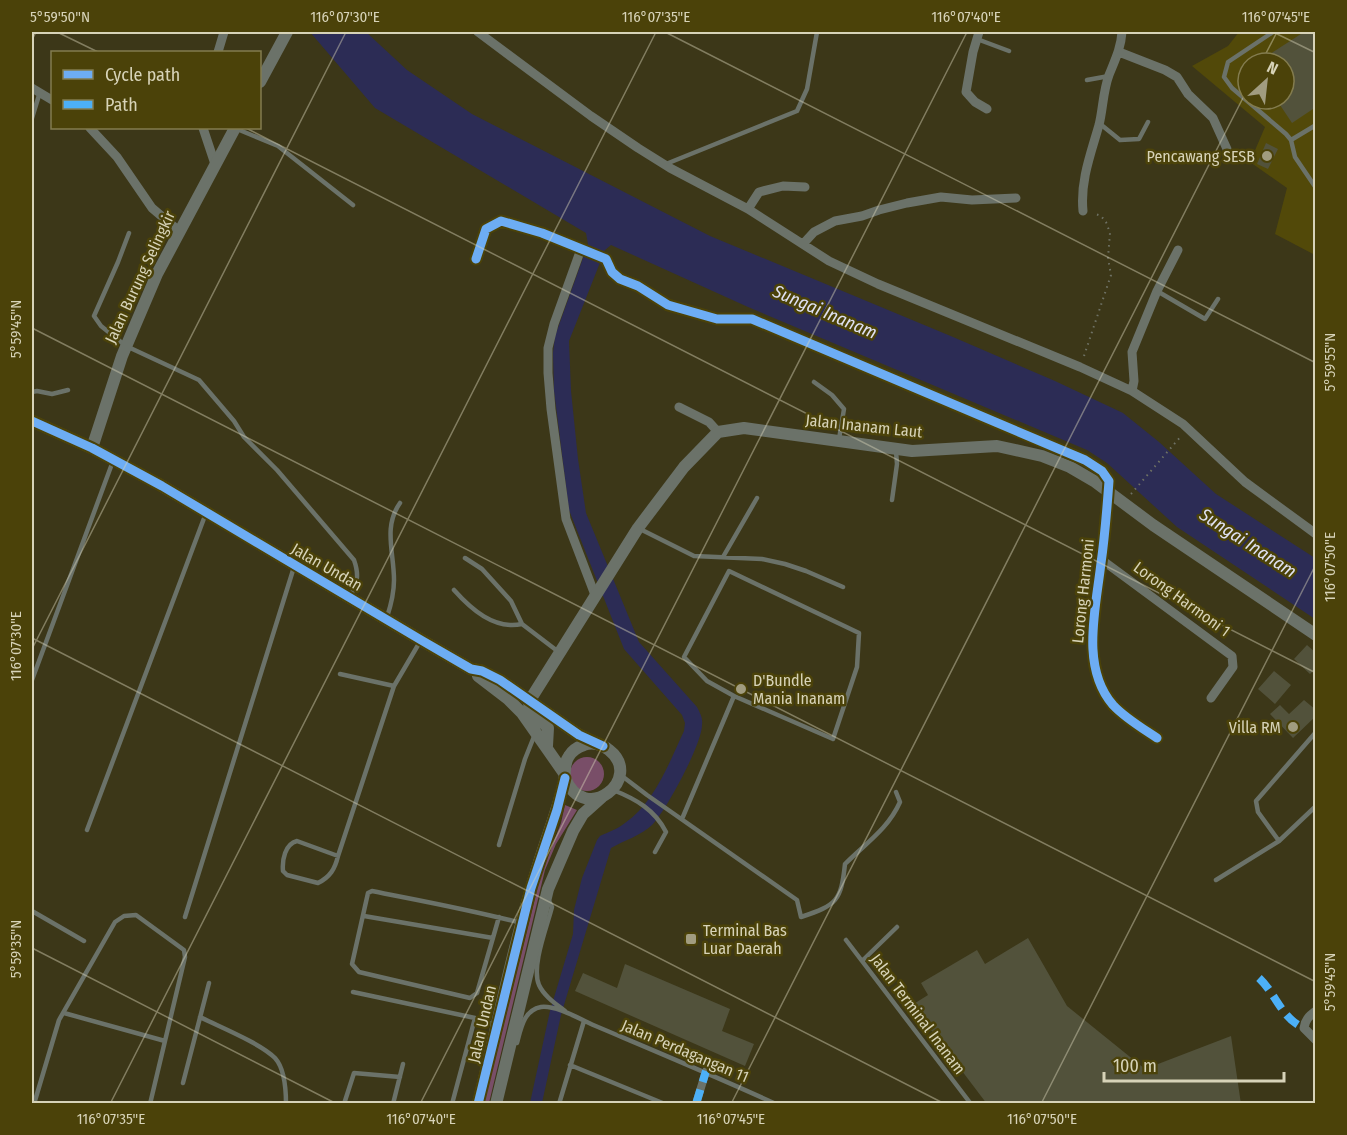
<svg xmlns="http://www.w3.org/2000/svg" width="1347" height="1135" font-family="'Fira Sans Condensed',sans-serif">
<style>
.built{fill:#524909;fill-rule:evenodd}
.green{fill:#794e68}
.water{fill:#2c2c55}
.building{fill:#52523b}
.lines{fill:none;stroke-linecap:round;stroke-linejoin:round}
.path{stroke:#6f7265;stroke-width:2;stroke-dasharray:1.5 4.5;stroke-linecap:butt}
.service{stroke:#6b7269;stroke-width:4.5}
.pedestrian{stroke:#6b7269;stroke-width:8}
.minor{stroke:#6b7269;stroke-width:9}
.tertiary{stroke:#6b7269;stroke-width:12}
.quiet{stroke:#4cb0f7;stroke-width:8;stroke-dasharray:15 8;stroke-linecap:butt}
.cycleway-casing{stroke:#4b4209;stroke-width:13}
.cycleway{stroke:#6dadf4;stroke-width:9}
.ticks{fill:none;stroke:#d7d3b8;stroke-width:1.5;stroke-opacity:0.45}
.poi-dot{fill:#a19c80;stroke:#4b4209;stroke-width:2}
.labels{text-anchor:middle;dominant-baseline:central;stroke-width:5;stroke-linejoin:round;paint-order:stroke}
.poi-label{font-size:16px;fill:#d7d3b8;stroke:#4b4209;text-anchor:end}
.street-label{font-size:16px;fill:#d7d3b8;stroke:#4b4209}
.water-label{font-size:18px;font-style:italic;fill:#dfe1f2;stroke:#4b4209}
.neatline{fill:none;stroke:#d7d3b8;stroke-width:2}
.ticks-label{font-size:15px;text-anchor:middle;fill:#d7d3b8}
</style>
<rect width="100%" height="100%" fill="#3c3718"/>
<path class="built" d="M1239 32H1315V255L1275 234 1287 188 1250 162 1265 127 1192 66 1228 46ZM1248 63H1284V99H1248Z"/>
<path class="green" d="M570 774a17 17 0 1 1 34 0a17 17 0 1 1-34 0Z
M565 805 577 810 556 844 545 870 489 1103 484 1104 535 898 541 875 561 823Z"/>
<path class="water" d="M310 32H366L407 70 472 114 710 236 953 337 1055 381 1123 413 1159 442 1216 494 1315 558V619L1177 527 1107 463 1087 450 748 307 611 245 605 250 569 341 571 391 578 459 586 513 639 642 697 707C700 713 703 718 702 725 702 744 666 811 652 825 642 835 623 841 611 848L561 1015 542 1103H530L550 1011 573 934 574 910 582 878 597 840 600 836C608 832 618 829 625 823 655 802 669 763 684 731L685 723 682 715 624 649 569 510 554 391 553 353 555 336 588 244 586 233 375 108Z"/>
<path class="building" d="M1304 32H1316V107L1292 123 1276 99H1284V63H1256Z
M1266 143 1278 149 1268 169 1257 164Z
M1307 645 1316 653V668L1310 674 1294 659Z
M1274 671 1291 685 1275 704 1258 689Z
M1304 700 1316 710V716L1293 738 1270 714 1280 705 1289 714Z
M1028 938 1067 1006 1145 1069 1231 1036 1241 1104H987L912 1005 928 995 921 983 977 950 985 964Z
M625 964 730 1009 722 1031 754 1044 745 1066 575 991 583 973 617 988Z"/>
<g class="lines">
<path class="path" d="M1084 356 1111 275 1108 258 1110 233 1106 222 1101 216 1093 213
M1131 494 1182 435"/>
<path class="service" d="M1273 32 1228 62 1224 77 1232 88 1286 134 1291 140 1295 157 1316 188
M977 39 1009 51
M1087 80 1109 76
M32 118 40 92
M1099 123 1120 140 1139 139 1148 122
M237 129 278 146 353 205
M1291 140 1316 125
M666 164 797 111 807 89 817 32
M129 233 118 262 94 316 101 326 126 346 199 380 234 421 244 437 277 470 354 560C359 574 358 583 350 596
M1157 291 1205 319 1218 299
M814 382 832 395 844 409 839 439
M32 392 37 391 52 394 68 390
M892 500 897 464 896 451
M638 528 694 556 762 559 785 564 806 571 843 587
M723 557 757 498
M465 558 482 569 511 601 522 624 560 653
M454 590C471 609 494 630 522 624
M387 617C391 605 394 593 394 580 394 552 383 527 400 503
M340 674 394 686
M32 680 113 461
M622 776 647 795 797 900 801 917C837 905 841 901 845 864 866 843 888 829 900 802L896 792
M613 790C636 799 655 810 666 832L655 852
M682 819 734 696 707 681 684 657 729 571 859 633 857 667 833 739 734 696
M87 830 206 513
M1279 841 1258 812 1256 801 1316 732
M499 845 525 759 535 734
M338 856 297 841C285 844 282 860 283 871L287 875 318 883C330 877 335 869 338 856L394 686 421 640
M1216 880 1279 841 1316 806
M548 899 552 907C547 927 531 966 539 985 544 996 556 1004 565 1011
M32 911 84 941
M364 916 493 938
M185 917 294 567
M499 917 477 993 470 998 359 972 352 964 368 893 372 891C422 901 472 910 521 923
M846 940 971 1104
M862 961 897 927
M353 992 475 1018 452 1104
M64 1013 165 1041
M200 1017C220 1027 260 1043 275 1058 285 1069 286 1090 286 1104
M475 1018 495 1025
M517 1043C521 1028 524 1010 541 1007 557 1005 583 1021 598 1027 657 1052 717 1077 776 1104
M570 1065 665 1104
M183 1083 209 983
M34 1104 59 1020 115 922 124 916 136 915 184 950 185 957 150 1104
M344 1104 354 1073 400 1077
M393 1104 403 1064
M559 1104 584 1021"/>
<path class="pedestrian" d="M696 1104 706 1071"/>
<path class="minor" d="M478 32 591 116 638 148 670 168 748 209 829 261 878 284 1080 367 1132 391 1183 424 1245 482 1316 534
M979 32 973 52 966 92 975 102 987 109
M218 52 224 32
M1119 52 1165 70 1177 77 1188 94 1213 118 1227 149
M32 88 52 100
M90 128 117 157 152 208 179 231
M203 128 215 164
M748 209 759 192 783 186 805 187
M1083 211C1080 181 1091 153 1099 125 1103 109 1103 91 1109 75 1115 60 1121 48 1122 32
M803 244 814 232 835 221 862 216 879 210 907 203 941 197 972 200 1016 198
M581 249 554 324 548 348V373L551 409 566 519 595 595
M476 259 486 229 501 221 542 233 606 259 612 272 620 279 638 286 668 305 717 319H752L1085 460 1102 471 1109 481C1107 508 1105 536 1101 563 1096 608 1080 667 1113 705 1125 718 1142 728 1157 738
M1132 391 1134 381 1132 352 1157 291 1178 250
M679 407 709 422 718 432
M1102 560 1232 656 1233 667 1211 698
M1316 1011C1309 1016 1305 1020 1304 1028L1316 1040"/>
<path class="tertiary" d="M260 82 287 32
M32 421 92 448 162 486 421 640 471 669 482 671 500 680 579 735 603 746
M92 448 122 356 157 274 235 128
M478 676 508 699 522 713 564 773
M530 700 638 528 684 467 718 432 744 428 912 451 997 446 1042 456 1070 467 1094 481 1153 525 1316 635
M529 703 530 708 548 728 547 746
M478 1104C500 1015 517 925 547 838 553 820 560 801 564 782 566 773 563 764 569 756 572 751 578 747 584 745 592 742 602 744 609 750 645 778 585 827 565 778
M496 1104 548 889 573 831 583 814 602 797"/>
<path class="quiet" d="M1259 978C1276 994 1282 1019 1304 1028
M696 1104 706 1071"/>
<g class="cycleway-casing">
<path id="cycleway" d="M476 259 486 229 501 221 542 233 606 259 612 272 620 279 638 286 668 305 717 319H752L1085 460 1102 471 1109 481C1107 508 1105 536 1101 563 1096 608 1080 667 1113 705 1125 718 1142 728 1157 738
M32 421 92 448 162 486 421 640 471 669 482 671 500 680 579 735 603 746
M478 1104 531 888 557 810 565 778"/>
</g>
<use href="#cycleway" class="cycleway"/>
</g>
<path class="ticks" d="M57 32 98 52M665 32 1316 363M1273 32 1316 53M32 40 36 32M1261 63 1277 32M246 128 1316 673M32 328 1316 982M32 638 945 1104M32 649 346 32M32 948 337 1104M110 1104 656 32M420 1104 967 32M731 1104 1248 88M1041 1104 1316 564"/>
<g class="poi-dot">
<circle cx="1267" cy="156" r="6"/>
<circle cx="741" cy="689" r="6"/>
<circle cx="1293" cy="727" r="6"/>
<rect x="685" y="933" width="12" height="12" rx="3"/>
</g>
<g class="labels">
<g class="poi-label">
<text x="1255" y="156">Pencawang SESB</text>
<text x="753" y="680" text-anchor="start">D'Bundle<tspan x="753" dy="18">Mania Inanam</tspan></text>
<text x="1281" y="727">Villa RM</text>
<text x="703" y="930" text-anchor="start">Terminal Bas<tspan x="703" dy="18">Luar Daerah</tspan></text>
</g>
<g class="street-label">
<text transform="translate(140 277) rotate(-65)">Jalan Burung Selingkir</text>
<text transform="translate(864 426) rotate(6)">Jalan Inanam Laut</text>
<text transform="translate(327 567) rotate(30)">Jalan Undan</text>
<text transform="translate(1083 591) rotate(-84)">Lorong Harmoni</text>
<text transform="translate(1182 599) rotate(36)">Lorong Harmoni 1</text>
<text transform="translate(918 1014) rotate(53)">Jalan Terminal Inanam</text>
<text transform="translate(482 1024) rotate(-77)">Jalan Undan</text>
<text transform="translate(685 1051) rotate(23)">Jalan Perdagangan 11</text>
</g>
<g class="water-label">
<text transform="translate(825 312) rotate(23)">Sungai Inanam</text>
<text transform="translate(1248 543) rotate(33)">Sungai Inanam</text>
</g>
</g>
<rect width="1347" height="1135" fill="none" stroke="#4b4209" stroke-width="66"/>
<rect x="51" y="51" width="210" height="78" fill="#4b4209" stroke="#837c4f" stroke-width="1.5"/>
<rect x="63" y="70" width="30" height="9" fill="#6dadf4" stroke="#837c4f" stroke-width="1.5"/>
<text x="105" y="81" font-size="18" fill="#d7d3b8">Cycle path</text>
<rect x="63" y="100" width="30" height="9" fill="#4cb0f7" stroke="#837c4f" stroke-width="1.5"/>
<text x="105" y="111" font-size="18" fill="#d7d3b8">Path</text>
<g transform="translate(1266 81) rotate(27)"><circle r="28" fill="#4b4209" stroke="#837c4f" stroke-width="1.5"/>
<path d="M0-4.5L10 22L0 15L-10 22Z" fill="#a19c80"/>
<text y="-9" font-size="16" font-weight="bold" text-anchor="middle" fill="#d7d3b8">N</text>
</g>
<path d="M1104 1072v9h180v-9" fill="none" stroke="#d7d3b8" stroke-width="3"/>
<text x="1113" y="1072" font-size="18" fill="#d7d3b8" stroke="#4b4209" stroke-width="4.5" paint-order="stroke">100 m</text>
<rect x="33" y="33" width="1281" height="1069" class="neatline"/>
<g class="ticks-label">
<text x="60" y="22">5°59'50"N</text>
<text x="345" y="22">116°07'30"E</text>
<text x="656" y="22">116°07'35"E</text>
<text x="966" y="22">116°07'40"E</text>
<text x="1276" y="22">116°07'45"E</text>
<text transform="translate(16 329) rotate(-90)" y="5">5°59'45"N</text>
<text transform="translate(1330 362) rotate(-90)" y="5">5°59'55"N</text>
<text transform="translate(1330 567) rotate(-90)" y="5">116°07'50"E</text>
<text transform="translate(16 646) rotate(-90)" y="5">116°07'30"E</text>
<text transform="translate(16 949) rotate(-90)" y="5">5°59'35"N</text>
<text transform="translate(1330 982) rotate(-90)" y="5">5°59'45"N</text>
<text x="111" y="1124">116°07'35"E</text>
<text x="421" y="1124">116°07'40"E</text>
<text x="731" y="1124">116°07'45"E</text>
<text x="1042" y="1124">116°07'50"E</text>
</g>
</svg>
